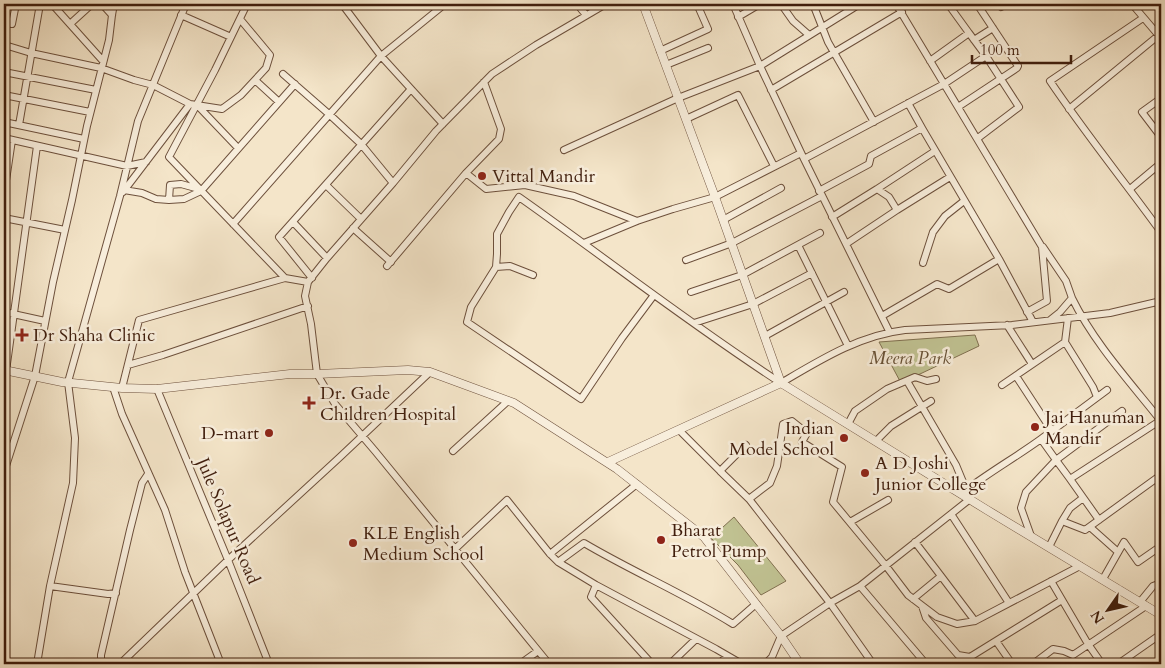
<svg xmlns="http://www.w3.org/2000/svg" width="1165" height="668" font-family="Cardo,serif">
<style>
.green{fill:#c1c393;stroke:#807050}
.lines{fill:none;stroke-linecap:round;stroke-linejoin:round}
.minor-casing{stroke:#6d503c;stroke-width:8}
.tertiary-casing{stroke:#6d503c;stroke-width:9}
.minor{stroke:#f8eedc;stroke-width:6}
.tertiary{stroke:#f8eedc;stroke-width:8}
.poi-dot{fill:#8f2418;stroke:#f8eedc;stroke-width:2}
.labels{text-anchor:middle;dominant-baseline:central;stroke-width:5;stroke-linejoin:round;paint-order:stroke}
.poi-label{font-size:18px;fill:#401e0d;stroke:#f8eedc;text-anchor:start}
.park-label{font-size:18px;font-style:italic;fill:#675035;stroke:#f8eedc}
.street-label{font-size:18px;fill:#401e0d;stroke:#f8eedc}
</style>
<rect width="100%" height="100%" fill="#f4e5c9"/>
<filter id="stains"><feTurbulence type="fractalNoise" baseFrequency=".004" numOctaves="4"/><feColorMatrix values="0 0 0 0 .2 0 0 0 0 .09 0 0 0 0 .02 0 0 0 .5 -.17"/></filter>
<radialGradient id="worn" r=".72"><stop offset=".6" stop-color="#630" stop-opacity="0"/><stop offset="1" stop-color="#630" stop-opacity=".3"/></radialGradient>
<path class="green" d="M975 335 979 346 901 383 879 342Z
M734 517 786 581 761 595 738 565 711 538Z"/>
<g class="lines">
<g class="minor-casing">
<path id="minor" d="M52 4 103 61
M102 4 112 15
M247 4 215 70 169 157 285 278
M342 4 381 56 443 124
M577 4 586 15
M733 4 760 66 804 159 889 331
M781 4 793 21 809 35
M813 4 828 42 874 122
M896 4 1042 247 1047 301 1027 312
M948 4 969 33
M1132 4 1160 37
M1001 7 1006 4
M181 15 231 37
M738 17 760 4
M1143 18 1050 81C1085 133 1124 181 1161 232
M4 22 12 24 16 4
M70 24 92 4
M974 40 993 28
M8 46 31 53 101 68 134 80 153 85 190 104
M660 51 708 29 697 4
M666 65 708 48
M4 72 96 90
M283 74 330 115 361 144 393 183
M255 80 279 102
M771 90 902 12
M4 95 90 112
M1161 100 1160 99 1142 112 1161 137
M908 103 922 128
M197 105 238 148
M958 107 1017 68 1018 66 977 4
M1069 109 1159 35
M686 119 738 95 774 166
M4 122 84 139
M19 125 40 4
M4 138 127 166 146 162
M978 138 1019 107 986 56
M564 150 678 98 760 66 855 7 859 4
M804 159 944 84 986 56 969 33 930 61
M466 173 486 189 525 185 574 196 637 221
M326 185 361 219
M877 189 935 151
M1130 189 1161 163
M124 190 142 193 156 199 169 200 184 199 201 191 295 84
M819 191 869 164 871 156 922 128 999 259 1033 322
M123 192 190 104 222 109 241 95 266 68 270 55 240 19
M4 194 12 140
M169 200 170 185 181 184 199 189
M832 217 877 189 889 197 897 210 950 177
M4 218 65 230
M723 220 781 188
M293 222 327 258
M233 224 381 56 445 4
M353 228 391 262
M584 243 637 221 673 209 715 197 801 153
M846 244 897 210
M798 245 848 346
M1043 247 1066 281 1072 298 1060 312 1050 320
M686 260 732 243 822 196
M923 263 933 232 945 216 964 201
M387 266 466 173 499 139 501 129 484 82
M496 267 510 266 533 275
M312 278 279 237 411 89
M691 292 742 275 820 233
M654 295 622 338 581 399 467 322 471 307 496 267 497 254V234L509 212 519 197C607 259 691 325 781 383 820 360 860 335 905 330L1012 325 1110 313 1161 301
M1072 298C1094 343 1130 382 1161 421
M4 312 45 321
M882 316 937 284 949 289 999 259
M1068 318 1065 342 1093 387 1097 397
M694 323 753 304 812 273
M1007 325 1032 364
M765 336 844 292
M128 365 163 355 308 306
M6 371 37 146
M1016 376 1052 431
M907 381 956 465 970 499 860 586 926 664
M1002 385 1065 342
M113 387 122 414 165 510 185 572 221 664
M122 388 139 320 285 278 308 282
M157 389 228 560 269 664
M848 424 855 411 887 389 915 377 927 381 936 379
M679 430 720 471 746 445
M876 441 891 426 931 401
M453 451 508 401
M720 471 749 499 830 603 873 664
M4 472 35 376 53 282 72 200 87 126 109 40 112 15 114 4
M1070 479 1056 460 1122 411
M966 490C990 472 1016 457 1041 439
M749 499 770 483 777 466 783 424 792 421 807 433 802 442 842 467 833 502 886 566 908 595 937 617 957 624 975 621 1080 566
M951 514 1009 603
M1099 520 1070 479 1161 420
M1062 521 1070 508 1083 498
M850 522 888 500
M1090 527 1118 552
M1031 536 1021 508 1026 492 1056 460 1041 439 1107 390
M1049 547 1062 521 1085 530 1161 475
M455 549 507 500 550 554 558 562 596 585 716 649 742 664
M550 554 637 484
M558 562 584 543C633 572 685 594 733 624L756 604
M941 576 975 621
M1103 579 1124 542 1138 562 1161 546
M1051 581 1088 644 1102 664
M596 585 591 597 652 664
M50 586 108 594 116 593
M913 599 941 576 915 542
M1140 602 1153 586 1161 583
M922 606 926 618 958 655 970 657 1062 600
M996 641 1012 664
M37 664 50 586 73 483 75 438 68 382 120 196 138 121 186 4
M101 664V655L130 530 142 483 148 474
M120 664 228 560 340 457 430 372
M520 664 538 651
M549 664 375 451 335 404 317 374 311 324 305 296 308 282 327 258 393 183 436 131 492 74 536 45 606 4
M670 664 696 639
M719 664 727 656
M765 664 772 657 781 636 830 603 860 586
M1033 664 1053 649 1064 651 1073 655 1146 606
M1118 664 1161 634"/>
</g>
<g class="tertiary-casing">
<path id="tertiary" d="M643 4 715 197 781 383
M4 370 62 382 122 388 157 389 290 374H317L408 370 430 372 514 403 617 469 704 537 781 636 800 664
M608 462 781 383 987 510 1161 615"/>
</g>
<use href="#minor" class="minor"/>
<use href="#tertiary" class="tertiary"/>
</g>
<g class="poi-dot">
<circle cx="482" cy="176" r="5"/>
<path d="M19.5 327.5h5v5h5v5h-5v5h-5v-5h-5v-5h5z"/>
<path d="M306.5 395.5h5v5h5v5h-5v5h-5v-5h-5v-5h5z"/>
<circle cx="1035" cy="427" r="5"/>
<circle cx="269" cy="433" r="5"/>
<circle cx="844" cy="438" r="5"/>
<circle cx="865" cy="473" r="5"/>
<circle cx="661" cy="540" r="5"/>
<circle cx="353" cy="543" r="5"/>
</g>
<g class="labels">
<g class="poi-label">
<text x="492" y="176">Vittal Mandir</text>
<text x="33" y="335">Dr Shaha Clinic</text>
<text x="320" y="393">Dr. Gade<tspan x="320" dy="21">Children Hospital</tspan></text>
<text x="1045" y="417">Jai Hanuman<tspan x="1045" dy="21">Mandir</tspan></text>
<text x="834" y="428" text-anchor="end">Indian<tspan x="834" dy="21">Model School</tspan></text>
<text x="259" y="433" text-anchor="end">D-mart</text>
<text x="875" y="463">A D Joshi<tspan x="875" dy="21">Junior College</tspan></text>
<text x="671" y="530">Bharat<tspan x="671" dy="21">Petrol Pump</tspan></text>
<text x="363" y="533">KLE English<tspan x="363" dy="21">Medium School</tspan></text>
</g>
<g class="park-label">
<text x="910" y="358">Meera Park</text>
</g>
<g class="street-label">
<text transform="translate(228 521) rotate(67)">Jule Solapur Road</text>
</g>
</g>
<rect width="1165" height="668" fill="none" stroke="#f4e5c9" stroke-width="20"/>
<rect x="5" y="5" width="1155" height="658" fill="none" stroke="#401e0d" stroke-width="2.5"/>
<rect x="10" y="10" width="1145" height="648" fill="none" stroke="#401e0d"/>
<g transform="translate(1108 610) rotate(236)" stroke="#f8eedc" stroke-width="4" paint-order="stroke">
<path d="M0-4L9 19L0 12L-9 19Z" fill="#401e0d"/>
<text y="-8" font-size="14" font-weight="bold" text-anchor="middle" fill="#401e0d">N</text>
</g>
<path d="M972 55v8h99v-8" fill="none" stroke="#401e0d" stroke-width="2.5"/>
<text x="980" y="55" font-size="15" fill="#401e0d" stroke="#f8eedc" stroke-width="4" paint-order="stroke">100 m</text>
<rect width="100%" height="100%" filter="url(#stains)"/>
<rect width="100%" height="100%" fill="url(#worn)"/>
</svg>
